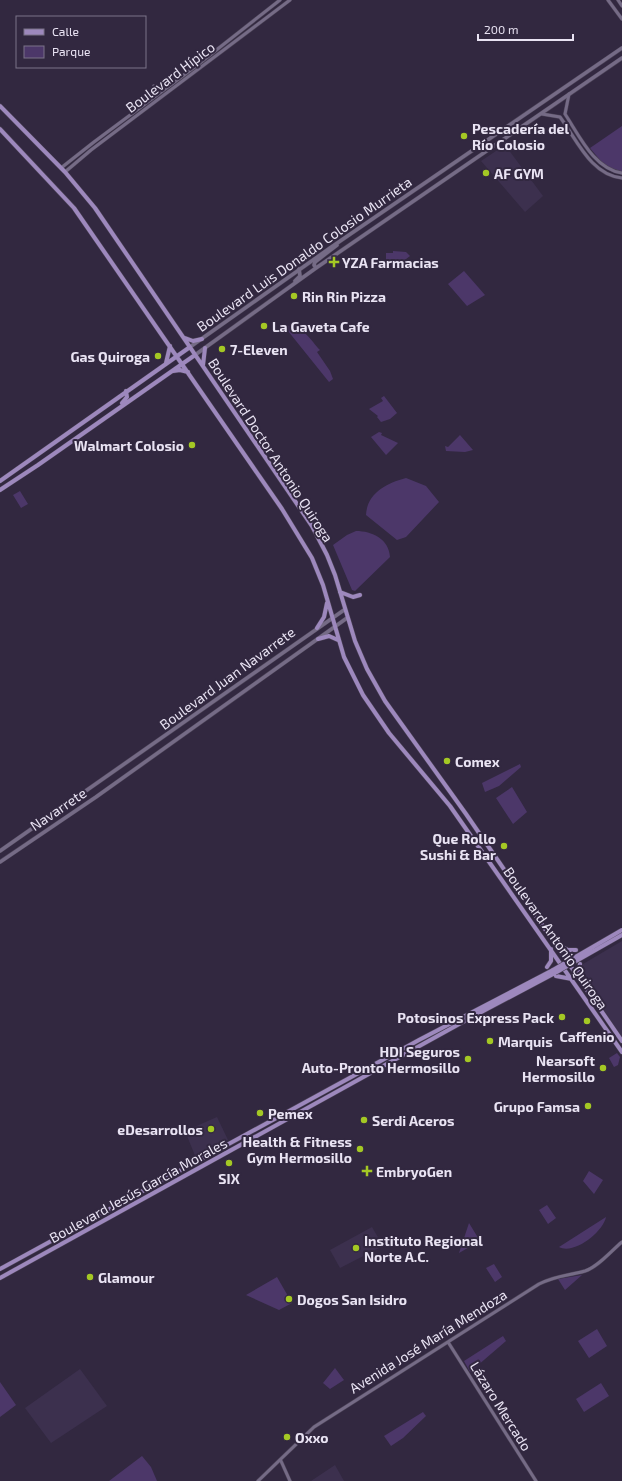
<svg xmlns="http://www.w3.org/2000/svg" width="622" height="1481" font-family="'Exo 2',sans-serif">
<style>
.built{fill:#3c304e}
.green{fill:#4c3769}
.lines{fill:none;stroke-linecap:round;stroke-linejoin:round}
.tertiary-casing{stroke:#4c4357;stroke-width:4}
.secondary-casing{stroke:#4c4357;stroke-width:4.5}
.primary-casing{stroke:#4c4357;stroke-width:5}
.tertiary{stroke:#756b86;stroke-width:3}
.secondary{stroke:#756b86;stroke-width:3.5}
.primary{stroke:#9d88bd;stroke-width:4}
.primary-bridge-casing{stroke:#4c4357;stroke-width:5;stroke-linecap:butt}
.primary-bridge{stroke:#9d88bd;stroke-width:4}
.poi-dot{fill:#a4c824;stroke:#322840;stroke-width:1.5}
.labels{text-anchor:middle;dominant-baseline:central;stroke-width:4;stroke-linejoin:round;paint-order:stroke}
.street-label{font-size:14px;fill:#e9e3f3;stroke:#322840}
.poi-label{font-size:14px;font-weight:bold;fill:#e9e3f3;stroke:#322840;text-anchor:start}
</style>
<rect width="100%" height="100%" fill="#322840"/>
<path class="built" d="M505 145 543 196 525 212 481 161Z
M622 941V1037L578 972 583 964Z
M217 1117 228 1140 196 1158 185 1131Z
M372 1227 383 1246 340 1268 330 1250Z
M80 1369 107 1406 51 1443 25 1408Z
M335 1465 344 1481H311Z"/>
<path class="green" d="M622 126V171H620L605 166 590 148Z
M393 251 406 252 410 256 393 269 386 260V253H393Z
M464 271 485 295 467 306 448 284Z
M284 326C301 323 310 339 320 350L317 352 330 371 333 379 329 382Z
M384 396 397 413 390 419 381 422 377 417 378 416 369 409 383 401 381 398Z
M379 432 382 433 381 435 398 443 386 455 371 437Z
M460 435 473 450 465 452 446 451 445 446 448 447Z
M406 478 426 486 439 502 406 537 397 540 366 515C367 493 387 483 406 478Z
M20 491 28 504 21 508 13 495Z
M356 531C372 531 389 539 390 557L355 591 352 590 333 545 347 535Z
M520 764 521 767 499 786 485 792 482 783Z
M512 787 527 812 513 824 496 798Z
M617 1053 620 1057 618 1065 614 1067 609 1058Z
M589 1171 603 1180 594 1194 583 1181Z
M547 1205 556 1218 548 1224 539 1210Z
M606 1217C603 1232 574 1255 559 1247Z
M469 1223 480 1241 459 1253Z
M494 1264 502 1277 495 1282 486 1268Z
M582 1275 565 1290 558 1279Z
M277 1277 292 1303 279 1310 246 1295Z
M597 1329 607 1346 589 1358 578 1341Z
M503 1336 506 1341 470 1372 464 1361Z
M335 1368 344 1380 330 1389 323 1383Z
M0 1382 16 1405 0 1417Z
M601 1383 609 1396 584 1412 576 1399Z
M423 1412 426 1416 403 1438 391 1446 384 1436Z
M142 1456 151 1467 157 1481H109Z"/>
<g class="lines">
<g class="tertiary-casing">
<path id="tertiary" d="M608 0 622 19
M618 0 622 6
M154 86 156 95
M569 94 565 114C579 135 594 169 622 173
M542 114 560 117C577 140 591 175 622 178
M61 168 94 142 196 66 280 0
M65 172 91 150 290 0
M448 1342 536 1481
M281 1461 290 1481
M258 1481 314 1427 539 1284C557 1275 567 1276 585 1271 598 1267 611 1251 622 1242"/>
</g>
<g class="secondary-casing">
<path id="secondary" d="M316 268 314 265 315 262 337 245
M295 281 300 276 299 269
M190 347 330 248 622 48
M195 355 316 268 622 58
M0 851 344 610
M0 862 96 797 347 618"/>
</g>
<g class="primary-casing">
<path id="primary" d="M0 106 65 172 95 208 312 526 327 555 335 575 355 641 367 669 385 701 466 814 622 1041
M0 129 74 208 282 509 312 558 323 585 344 657 363 695 389 733 450 806 622 1052
M185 338 193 341 202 339
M166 363 170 346
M203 365 205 348
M173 371 180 370 188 372
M122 403 127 397 126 391
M0 481 190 347
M0 490 38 465 195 355
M340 592 353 597 360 595
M317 628 324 617 327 603
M318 639 329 636 338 640
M558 945 568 950H576
M547 967 551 961V949
M556 976 572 979
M578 976 580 964
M0 1269 419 1040 553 970
M0 1278 470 1018 555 973"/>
</g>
<use href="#tertiary" class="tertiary"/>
<use href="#secondary" class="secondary"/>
<use href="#primary" class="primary"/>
<g class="primary-bridge-casing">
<path id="primary-bridge" d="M553 970 622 930
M555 973 622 935"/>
</g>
<use href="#primary-bridge" class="primary-bridge"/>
</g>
<g class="poi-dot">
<circle cx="464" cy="136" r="4"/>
<circle cx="486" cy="173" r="4"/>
<path d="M332 256h4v4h4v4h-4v4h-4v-4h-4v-4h4z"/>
<circle cx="294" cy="296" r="4"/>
<circle cx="264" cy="326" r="4"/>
<circle cx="222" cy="349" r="4"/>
<circle cx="158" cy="356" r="4"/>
<circle cx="192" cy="445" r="4"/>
<circle cx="447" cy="761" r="4"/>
<circle cx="504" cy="846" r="4"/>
<circle cx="562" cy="1017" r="4"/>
<circle cx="587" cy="1021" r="4"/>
<circle cx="490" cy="1041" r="4"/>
<circle cx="468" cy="1059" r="4"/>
<circle cx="603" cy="1068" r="4"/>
<circle cx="588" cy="1106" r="4"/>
<circle cx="260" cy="1113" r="4"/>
<circle cx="364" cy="1120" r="4"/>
<circle cx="211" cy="1129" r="4"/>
<circle cx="360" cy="1149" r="4"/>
<circle cx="229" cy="1163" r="4"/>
<path d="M365 1165h4v4h4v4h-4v4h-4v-4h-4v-4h4z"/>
<circle cx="356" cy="1248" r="4"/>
<circle cx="90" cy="1277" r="4"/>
<circle cx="289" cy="1299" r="4"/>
<circle cx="287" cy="1437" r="4"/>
</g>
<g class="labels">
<g class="street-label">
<text transform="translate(170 77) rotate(-37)">Boulevard Hípico</text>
<text transform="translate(304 254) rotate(-35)">Boulevard Luis Donaldo Colosio Murrieta</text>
<text transform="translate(271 450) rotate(57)">Boulevard Doctor Antonio Quiroga</text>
<text transform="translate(227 678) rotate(-36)">Boulevard Juan Navarrete</text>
<text transform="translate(58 809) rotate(-34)">Navarrete</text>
<text transform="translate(556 938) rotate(55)">Boulevard Antonio Quiroga</text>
<text transform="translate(138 1190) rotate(-29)">Boulevard Jesús García Morales</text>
<text transform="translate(428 1341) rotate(-32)">Avenida José María Mendoza</text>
<text transform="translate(501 1406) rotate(58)">Lázaro Mercado</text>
</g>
<g class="poi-label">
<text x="472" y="128">Pescadería del<tspan x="472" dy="16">Río Colosio</tspan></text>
<text x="494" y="173">AF GYM</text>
<text x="342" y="262">YZA Farmacias</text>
<text x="302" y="296">Rin Rin Pizza</text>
<text x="272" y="326">La Gaveta Cafe</text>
<text x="230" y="349">7-Eleven</text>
<text x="150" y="356" text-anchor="end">Gas Quiroga</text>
<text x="184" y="445" text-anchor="end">Walmart Colosio</text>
<text x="455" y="761">Comex</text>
<text x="496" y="838" text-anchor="end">Que Rollo<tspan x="496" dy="16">Sushi &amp; Bar</tspan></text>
<text x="554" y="1017" text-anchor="end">Potosinos Express Pack</text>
<text x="587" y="1036" text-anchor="middle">Caffenio</text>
<text x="498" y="1041">Marquis</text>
<text x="460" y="1051" text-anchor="end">HDI Seguros<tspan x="460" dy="16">Auto-Pronto Hermosillo</tspan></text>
<text x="595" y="1060" text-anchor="end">Nearsoft<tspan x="595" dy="16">Hermosillo</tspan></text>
<text x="580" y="1106" text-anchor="end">Grupo Famsa</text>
<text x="268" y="1113">Pemex</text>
<text x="372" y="1120">Serdi Aceros</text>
<text x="203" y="1129" text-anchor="end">eDesarrollos</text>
<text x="352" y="1141" text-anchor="end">Health &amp; Fitness<tspan x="352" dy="16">Gym Hermosillo</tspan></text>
<text x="376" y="1171">EmbryoGen</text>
<text x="229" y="1178" text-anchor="middle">SIX</text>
<text x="364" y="1240">Instituto Regional<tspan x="364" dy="16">Norte A.C.</tspan></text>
<text x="98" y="1277">Glamour</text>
<text x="297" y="1299">Dogos San Isidro</text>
<text x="295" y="1437">Oxxo</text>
</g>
</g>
<rect x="16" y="16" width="130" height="52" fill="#322840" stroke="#7b7388"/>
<rect x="24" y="29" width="20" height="6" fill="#9d88bd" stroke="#7b7388"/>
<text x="52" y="36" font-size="12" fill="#e9e3f3">Calle</text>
<rect x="24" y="46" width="20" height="12" fill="#4c3769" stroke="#7b7388"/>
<text x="52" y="56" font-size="12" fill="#e9e3f3">Parque</text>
<path d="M478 34v6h95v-6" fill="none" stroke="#e9e3f3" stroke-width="2"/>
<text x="484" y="34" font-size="12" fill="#e9e3f3" stroke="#322840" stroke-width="3" paint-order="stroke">200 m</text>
</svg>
